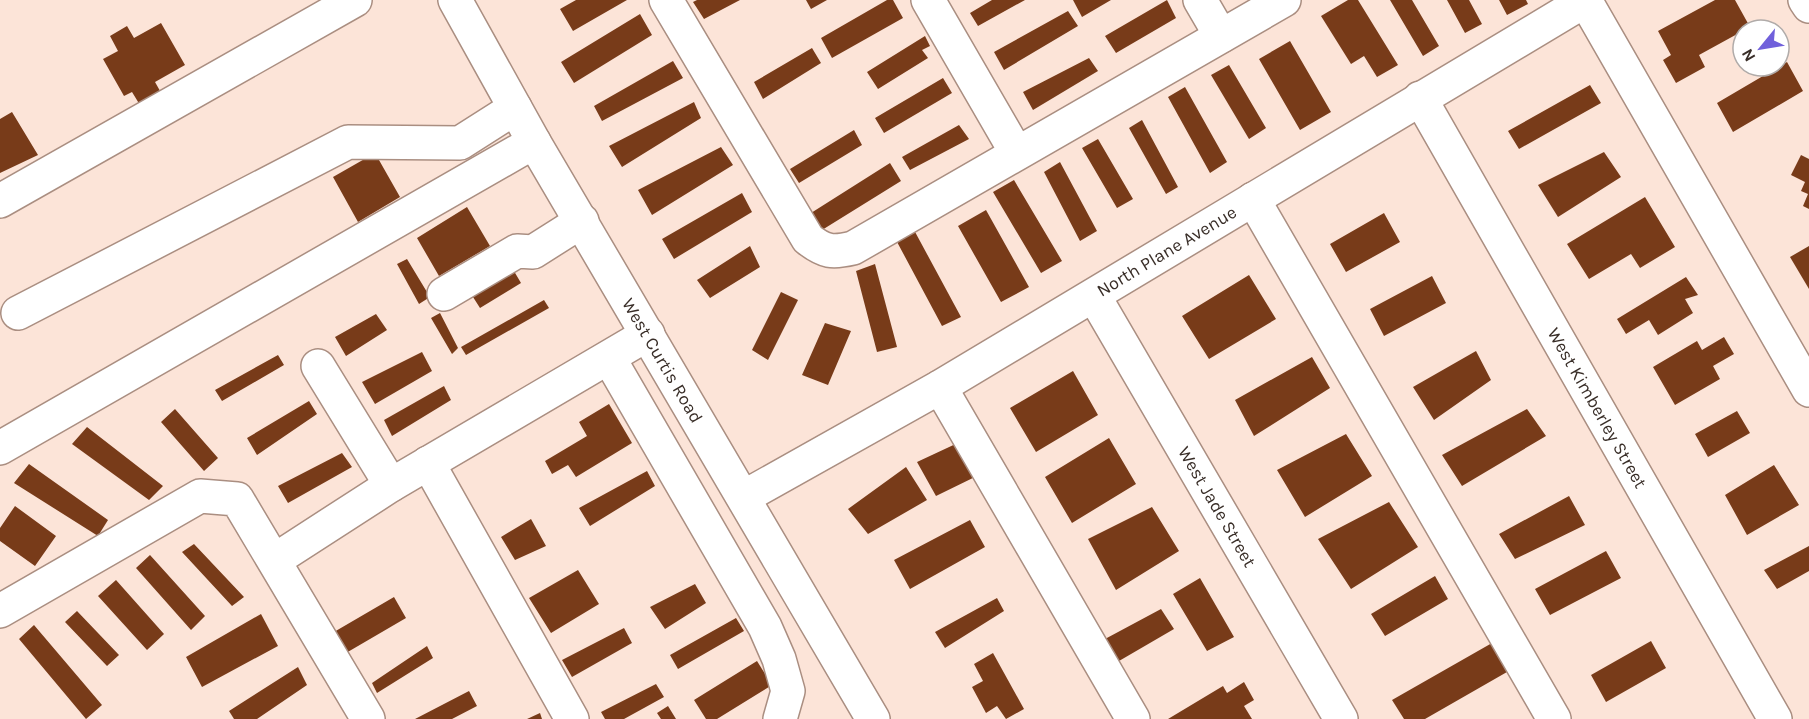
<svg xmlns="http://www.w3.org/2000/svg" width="1809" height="719" font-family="Karla,sans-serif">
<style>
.building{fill:#783b19}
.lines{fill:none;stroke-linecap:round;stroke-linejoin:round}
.minor-casing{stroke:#aa8e81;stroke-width:36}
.minor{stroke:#fff;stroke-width:33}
.labels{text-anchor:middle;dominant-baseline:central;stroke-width:6;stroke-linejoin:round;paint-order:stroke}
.street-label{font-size:18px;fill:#392e28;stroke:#fff}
</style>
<rect width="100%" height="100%" fill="#fce4d8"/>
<path class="building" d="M576 0H627L573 31 560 9Z
M697 0H740L704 19 693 2Z
M806 0H827L811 9Z
M887 0H893L903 18 832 58 821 38Z
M992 0H1025L978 26 970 13Z
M1073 0H1111L1082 17Z
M1167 0 1176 18 1116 53 1105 36Z
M1348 0H1358L1398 65 1377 77 1364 56 1351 64 1321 16Z
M1390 0H1412L1439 46 1423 56Z
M1447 0H1469L1482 24 1465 33Z
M1499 0H1526L1528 4 1507 15Z
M1715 0H1735L1750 27 1699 55 1705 67 1676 83 1663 60 1671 55 1658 31Z
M1068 11 1078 26 1004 70 994 52Z
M640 14 652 35 574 83 561 62Z
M161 23 185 65 155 82 164 98 143 110 132 92 124 96 103 59 118 51 110 36 127 26 134 38Z
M925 36 930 46 922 50 928 58 878 89 867 72Z
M1290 41 1331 112 1300 130 1259 59Z
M812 48 821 63 763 99 754 82Z
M1089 58 1098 71 1033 110 1023 92Z
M673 61 683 78 602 121 594 106Z
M1787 62 1803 91 1733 132 1717 103Z
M1229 65 1266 128 1249 139 1211 75Z
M943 78 952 93 884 133 875 118Z
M1590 85 1601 103 1519 149 1508 131Z
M1185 87 1227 162 1210 173 1168 97Z
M694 102 701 118 622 167 609 146Z
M12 112 38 155 0 173V119Z
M1142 120 1178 187 1166 194 1129 128Z
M959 125 969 139 910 170 902 157Z
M854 130 862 145 799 183 790 169Z
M1098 139 1133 199 1117 208 1082 148Z
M721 147 733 165 652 215 638 190Z
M1604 152 1621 177 1558 217 1538 185Z
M375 153 400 197 358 222 333 177Z
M1801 155 1809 159V209L1803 206 1808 194 1801 191 1805 182 1791 175Z
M1060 162 1097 231 1080 241 1044 172Z
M890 163 901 181 822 230 811 213Z
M1014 180 1062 261 1041 273 993 192Z
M742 193 752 212 674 259 662 239Z
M1645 197 1675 247 1640 268 1631 254 1589 279 1567 244Z
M467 207 490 246 439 276 417 238Z
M986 210 1029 287 1001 302 958 226Z
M1384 213 1400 242 1346 272 1330 244Z
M914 230 961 317 942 326 896 240Z
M750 246 760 267 710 298 697 280Z
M1809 246V289L1790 257Z
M407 259 430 297 419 304 397 264Z
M508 261 521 283 480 308 466 286Z
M875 264 897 347 877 352 856 271Z
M1249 275 1276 319 1209 359 1182 316Z
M1432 276 1446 303 1384 336 1370 309Z
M1686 277 1698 295 1685 299 1693 313 1658 335 1649 320 1626 334 1617 319Z
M781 292 798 300 768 360 752 350Z
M544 300 549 308 466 355 461 347Z
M440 313 458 348 452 354 431 318Z
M376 314 387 330 346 356 335 337Z
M825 323 851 331 828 385 802 375Z
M1724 337 1734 354 1713 366 1720 379 1675 405 1653 367 1697 341 1702 350Z
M1476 351 1491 380 1434 420 1413 387Z
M422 352 432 371 375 404 362 382Z
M278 355 284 365 222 401 215 390Z
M1312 357 1330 388 1254 436 1235 400Z
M1073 371 1098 415 1036 452 1010 408Z
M444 386 451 400 392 436 384 420Z
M309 401 317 414 257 455 247 438Z
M609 404 632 443 576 477 568 465 552 474 545 461 587 436 579 422Z
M175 409 218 458 204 471 161 422Z
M1527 409 1546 436 1462 486 1442 455Z
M1737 411 1750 433 1708 457 1695 434Z
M87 427 163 486 149 500 72 444Z
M1346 434 1372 476 1305 517 1277 470Z
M1109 438 1136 484 1072 523 1045 477Z
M962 441 981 474 936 496 917 462Z
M342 453 352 467 288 503 278 486Z
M29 464 108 520 98 536 14 483Z
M1774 465 1799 505 1747 535 1725 495Z
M906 467 927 500 868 534 848 509Z
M647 471 655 486 590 526 579 508Z
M1569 496 1585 525 1515 559 1499 534Z
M1389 502 1418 547 1351 589 1318 539Z
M15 506 56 536 35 566 0 541V528Z
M1152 507 1179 551 1116 590 1088 539Z
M531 519 546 546 515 560 501 537Z
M970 520 985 547 910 589 894 560Z
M194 544 244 597 232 606 182 552Z
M1809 546V571L1777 589 1764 570Z
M1606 551 1621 578 1550 615 1535 589Z
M150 555 205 616 191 630 136 568Z
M578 570 599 604 551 633 529 598Z
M1435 576 1448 599 1385 636 1371 614Z
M1200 578 1234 637 1207 651 1173 594Z
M116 580 164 634 147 650 98 596Z
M695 584 706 603 665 629 650 607Z
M394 597 406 618 346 653 334 632Z
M997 598 1004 611 945 648 935 632Z
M1161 609 1174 629 1119 661 1105 639Z
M77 611 119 655 107 666 65 622Z
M261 614 278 646 202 687 186 657Z
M736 618 744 631 678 669 670 655Z
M34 625 102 705 86 719 19 639Z
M624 628 632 643 572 677 562 660Z
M1651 641 1666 668 1606 702 1591 675Z
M1492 643 1507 672 1425 719H1404L1392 700Z
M427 646 433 658 377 693 372 683Z
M993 653 1024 709 1006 719 997 706 986 713 972 687 983 681 974 664Z
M757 661 772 685 717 719H706L694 700Z
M298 667 307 685 257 719H234L229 711Z
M1244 682 1254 700 1244 706 1252 719H1168L1223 686 1227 693Z
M656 684 664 697 624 719H605L601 712Z
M469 691 477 706 452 719H415Z
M668 706 676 719H661L657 713Z
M540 713 542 719H527Z"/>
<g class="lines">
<g class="minor-casing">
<g id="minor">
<path id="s1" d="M455 0 534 142 873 719"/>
<path d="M666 0 808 239C825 252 832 253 853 248L1284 0"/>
<path d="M928 0 1016 152"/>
<path d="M1200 0 1221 36"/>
<path d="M1585 0 1809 390"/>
<path d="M1805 0 1809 6"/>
<path id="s2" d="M1420 98 1775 719"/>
<path d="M1253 199 1554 719"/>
<path d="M0 201 355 0"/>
<path d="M444 294 517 251 533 252 582 221"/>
<path id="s3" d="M1094 296 1341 719"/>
<path d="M18 313 348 142 460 143 515 108"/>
<path d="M609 358 765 627 779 659 788 691 780 719"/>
<path d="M318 366 391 485"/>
<path d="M940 387 1133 719"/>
<path d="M0 448 534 142"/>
<path d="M428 463 572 719"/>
<path id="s4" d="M744 497 940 387 1586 0"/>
<path d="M275 560 391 485 648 334"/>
<path d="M0 611 200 496 237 499 368 719"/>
</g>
</g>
<use href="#minor" class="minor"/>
</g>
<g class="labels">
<g class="street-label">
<text stroke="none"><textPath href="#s4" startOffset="489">North Plane Avenue</textPath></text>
<text stroke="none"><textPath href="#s1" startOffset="416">West Curtis Road</textPath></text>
<text stroke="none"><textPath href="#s2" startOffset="357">West Kimberley Street</textPath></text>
<text stroke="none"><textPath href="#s3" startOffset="244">West Jade Street</textPath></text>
</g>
</g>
<g transform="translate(1761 48) rotate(240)"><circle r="28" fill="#ffffff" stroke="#b0aba9" stroke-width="1.5"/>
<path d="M0-4.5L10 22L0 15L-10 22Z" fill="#7060db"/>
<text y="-9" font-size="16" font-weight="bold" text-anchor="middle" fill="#392e28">N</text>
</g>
</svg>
